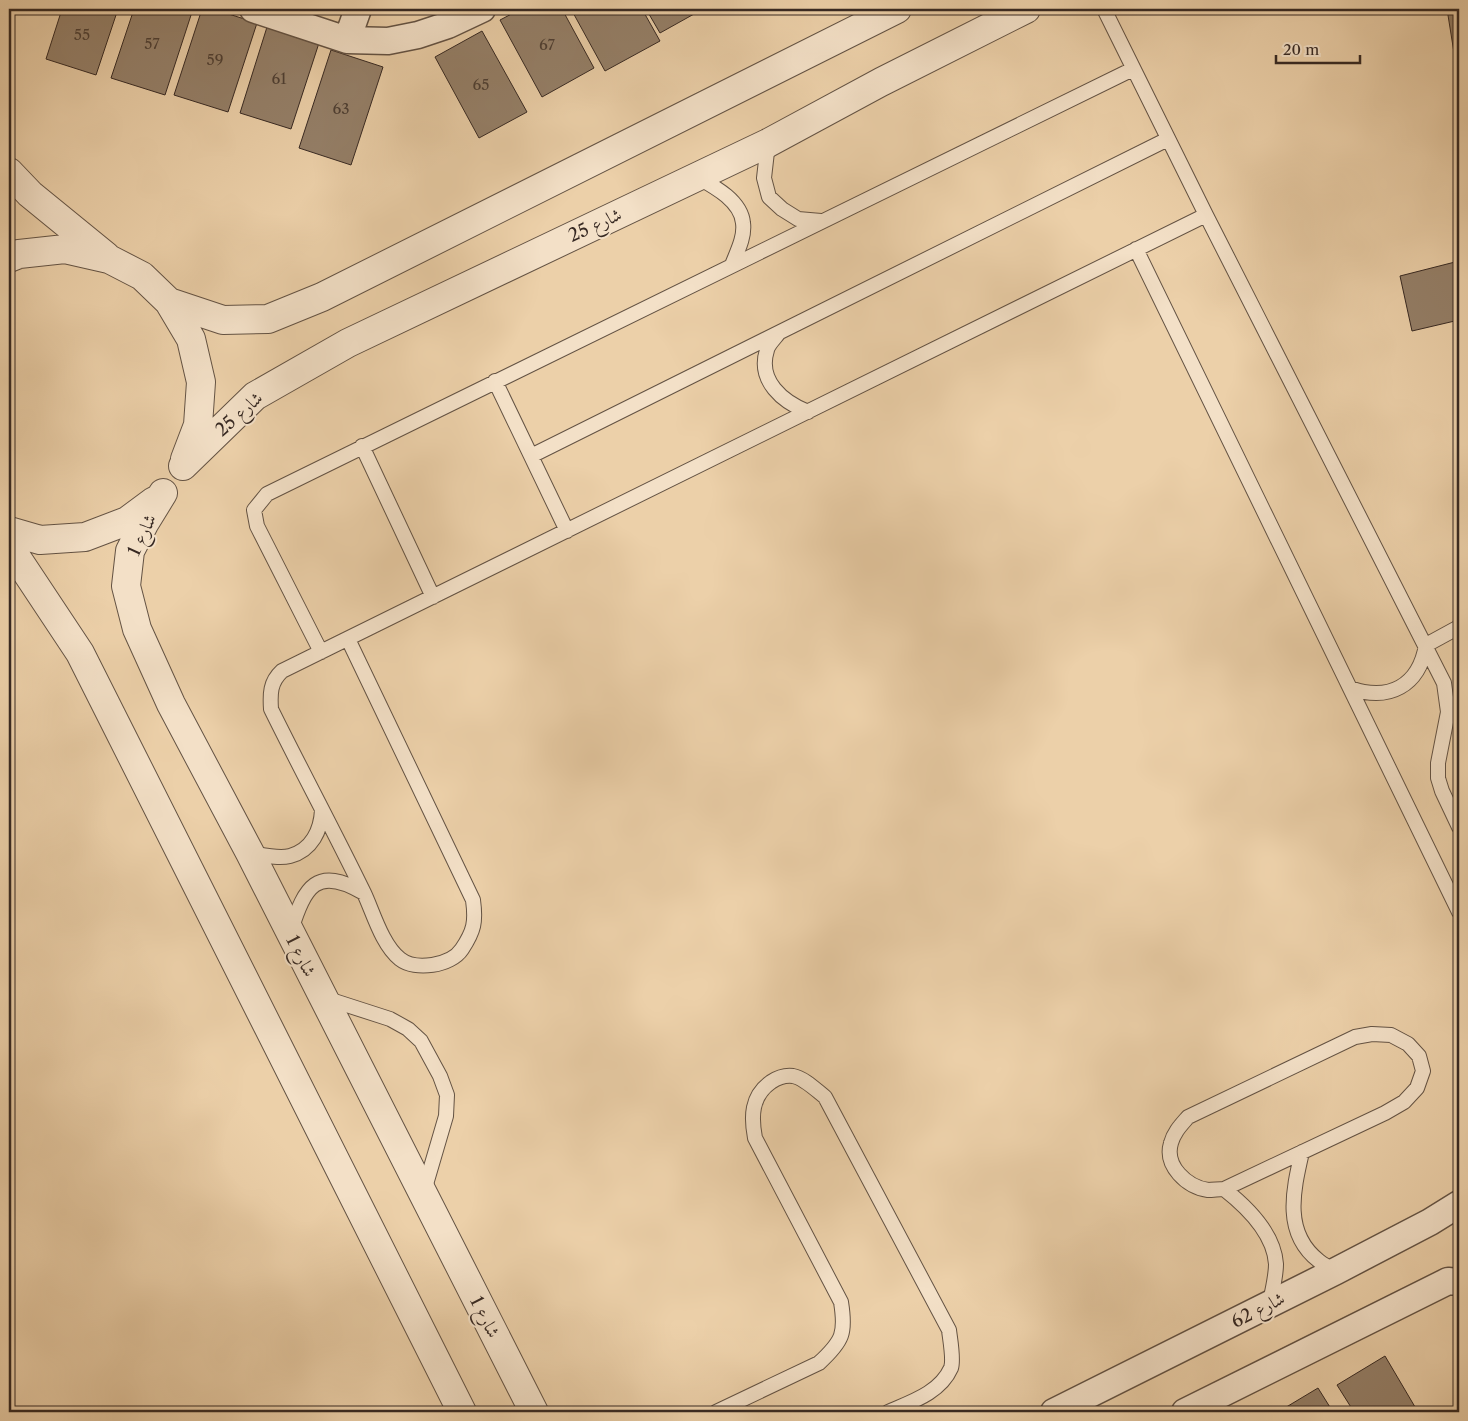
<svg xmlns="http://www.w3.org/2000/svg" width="1468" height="1421" font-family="'Libre Caslon Text',Amiri,serif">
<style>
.building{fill:#958069;stroke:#372923}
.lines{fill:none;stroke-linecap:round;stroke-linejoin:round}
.service-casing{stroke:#645344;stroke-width:16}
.minor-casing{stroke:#645344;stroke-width:29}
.tertiary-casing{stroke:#645344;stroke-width:30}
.service{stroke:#f3e0c7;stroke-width:14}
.minor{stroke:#f3e0c7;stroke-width:26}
.tertiary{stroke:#f3e0c7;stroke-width:28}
.labels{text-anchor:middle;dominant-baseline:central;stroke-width:4;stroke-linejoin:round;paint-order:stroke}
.number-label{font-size:15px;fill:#4e3f34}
.street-label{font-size:18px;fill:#372923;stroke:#f3e0c7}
</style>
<rect width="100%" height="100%" fill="#ecd0a9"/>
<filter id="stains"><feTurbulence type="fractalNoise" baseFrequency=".004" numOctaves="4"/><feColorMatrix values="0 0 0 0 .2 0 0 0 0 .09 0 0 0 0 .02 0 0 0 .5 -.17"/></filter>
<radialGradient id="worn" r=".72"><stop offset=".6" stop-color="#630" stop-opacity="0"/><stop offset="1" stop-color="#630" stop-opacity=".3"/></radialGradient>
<path class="building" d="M62 9H118L96 75 46 59Z
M134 9H193L165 95 111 78Z
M202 9H213L257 23 228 112 174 95Z
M521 9H562L594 68 542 97 500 20Z
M571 9H642L660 41 605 71Z
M646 9H703L660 33Z
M1447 9H1459V84Z
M267 27 319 43 291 129 240 113Z
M482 31 527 112 479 138 435 57Z
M331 50 383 67 351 165 299 148Z
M1455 262 1459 281V320L1412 331 1400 276Z
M1385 1356 1418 1412H1354L1337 1385Z
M1318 1388 1333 1412H1278Z"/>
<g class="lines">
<g class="service-casing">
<path id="service" d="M1104 9 1206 215 1444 683 1448 712 1438 763V778L1442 791 1459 827
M768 143 764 178 769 197 782 209 798 219 821 221
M697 177C715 187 741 201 743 223 745 237 737 252 732 265
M1136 249 1459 912
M778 334C774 339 768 345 767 350 757 381 783 402 808 412
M495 381 567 531
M362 446 433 597
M531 456 1168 139
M348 639 473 900C476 922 474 931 462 949 451 966 415 971 400 959 382 945 373 912 364 893 334 831 301 770 271 709 270 694 270 682 282 671L1206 215
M321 652 257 526 254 510 267 494 1133 69
M1350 688C1389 702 1419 686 1426 645L1459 627
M250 853C263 855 278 859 290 856 312 850 321 830 322 810
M291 930C305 887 316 865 364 893
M325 998 390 1019 408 1029 421 1041 440 1076 447 1095 446 1116 424 1191
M1372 1034 1391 1035 1408 1044 1419 1056 1423 1071 1417 1088 1404 1102 1385 1113 1224 1189C1219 1189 1213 1190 1208 1190 1187 1187 1164 1166 1171 1143 1174 1132 1181 1125 1188 1117L1355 1037Z
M1302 1152C1293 1191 1283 1233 1319 1261 1324 1265 1330 1268 1336 1271
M1224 1189C1247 1207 1274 1233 1276 1264 1276 1277 1272 1291 1270 1303
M716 1412 819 1363C843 1341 846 1333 841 1302L755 1138C751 1117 751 1096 771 1082 777 1078 785 1075 793 1076 804 1078 816 1090 825 1097L949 1330C950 1339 954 1360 951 1368 940 1393 911 1402 888 1412"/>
</g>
<g class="minor-casing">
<path id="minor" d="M253 9 347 40 388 41 418 35 448 25 482 9
M347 40 358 9
M1054 1412 1336 1271 1430 1222 1459 1204
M1185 1412 1448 1281 1459 1282"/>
</g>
<g class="tertiary-casing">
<path id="tertiary" d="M9 172 30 194 106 256
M9 258 19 254 65 249 109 259 142 276 169 302 191 339 201 382 198 425 185 459
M169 302 223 320 268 319 322 297 897 9
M183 466 255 396 348 343 768 143 881 82 1026 9
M163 493 144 524 130 551 126 586 137 629 171 704 250 853 534 1412
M9 531 40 540 85 537 127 521 154 501
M9 546 80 653 462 1412"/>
</g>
<use href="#service" class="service"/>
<use href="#minor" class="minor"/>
<use href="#tertiary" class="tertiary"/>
</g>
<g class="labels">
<g class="number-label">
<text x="82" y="34">55</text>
<text x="152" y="43">57</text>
<text x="547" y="44">67</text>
<text x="215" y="59">59</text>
<text x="279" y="78">61</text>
<text x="481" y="84">65</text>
<text x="341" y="108">63</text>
</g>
<g class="street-label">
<text transform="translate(595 225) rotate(-25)">شارع 25</text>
<text transform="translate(239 414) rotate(-42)">شارع 25</text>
<text transform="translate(142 535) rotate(-65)">شارع 1</text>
<text transform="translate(301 956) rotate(63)">شارع 1</text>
<text transform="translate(1258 1310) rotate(-27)">شارع 62</text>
<text transform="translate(485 1317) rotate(63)">شارع 1</text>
</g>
</g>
<rect width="1468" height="1421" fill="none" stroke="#ecd0a9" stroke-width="30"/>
<rect x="10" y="10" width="1448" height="1401" fill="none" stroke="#372923" stroke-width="2.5"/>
<rect x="15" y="15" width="1438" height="1391" fill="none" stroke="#372923"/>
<path d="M1276 55v8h84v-8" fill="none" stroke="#372923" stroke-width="2.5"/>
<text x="1283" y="55" font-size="15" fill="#372923" stroke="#f3e0c7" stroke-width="4" paint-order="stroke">20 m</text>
<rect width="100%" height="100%" filter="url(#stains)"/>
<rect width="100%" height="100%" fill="url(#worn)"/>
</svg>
